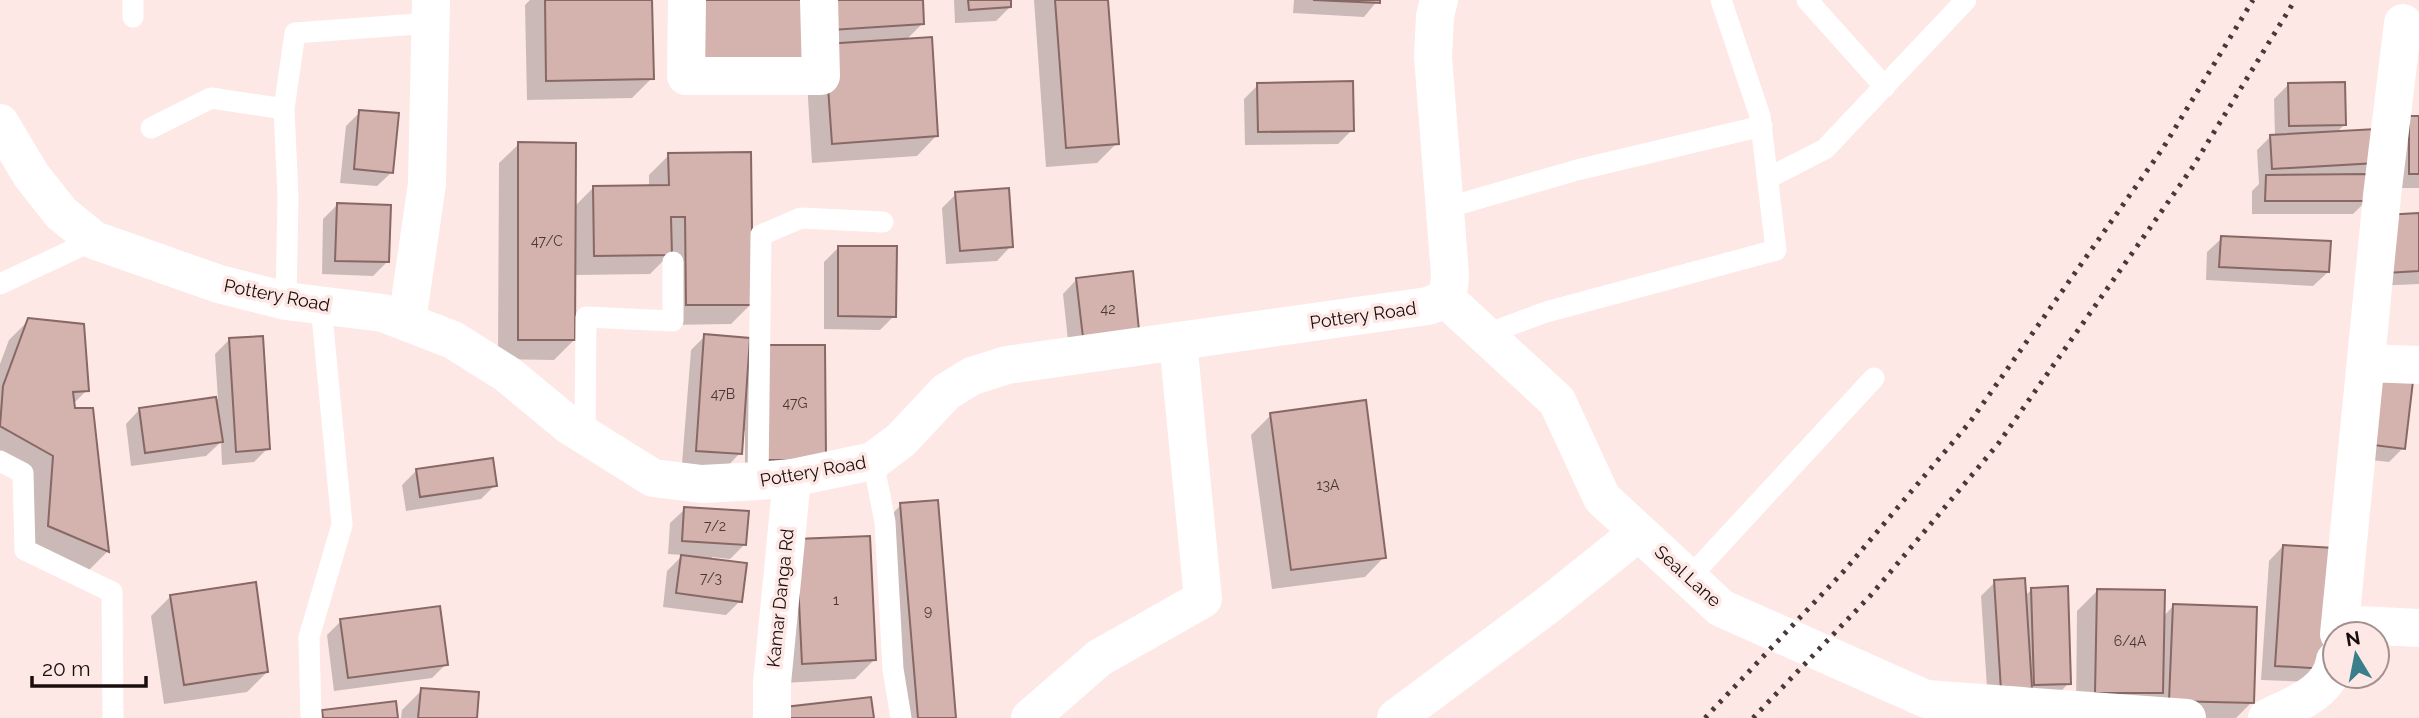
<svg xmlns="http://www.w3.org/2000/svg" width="2419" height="718" font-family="Raleway,sans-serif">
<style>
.shadow{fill:#0003}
.building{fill:#d4b2ad;stroke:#876865;stroke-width:2}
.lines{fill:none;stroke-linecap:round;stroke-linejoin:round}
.service{stroke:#fff;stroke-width:21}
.minor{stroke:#fff;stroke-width:38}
.tertiary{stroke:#fff;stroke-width:38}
.rail{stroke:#473938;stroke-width:5;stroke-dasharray:3.5 7;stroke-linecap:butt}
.labels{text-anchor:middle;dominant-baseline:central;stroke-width:7;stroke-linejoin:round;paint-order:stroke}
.number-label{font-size:14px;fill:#483735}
.street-label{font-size:18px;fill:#1a0e0d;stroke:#fde8e5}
</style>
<rect width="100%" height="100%" fill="#fde8e5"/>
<path class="shadow" d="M530 0H651L652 78 632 98 527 100 525 5Z
M814 0H921L923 23 906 40 936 136 917 156 812 163 806 66Z
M954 0H1009L1010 7 996 21 955 23Z
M1034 0H1107L1117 143 1097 163 1046 167Z
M1294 0H1378L1364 17 1293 13Z
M1258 85 1352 130 1338 144 1245 145 1244 99Z
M2288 85 2345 124 2336 133 2376 163 2362 176 2367 200 2353 214H2252V191L2259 184 2257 150 2271 136H2275L2274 99Z
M360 112 392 172 377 186 340 183 346 126Z
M2419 118V188H2395L2396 132Z
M519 144 574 207 594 187H649V175L669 155 751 304 731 324 667 325 666 258 650 274 574 275V340L554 360 498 359 499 163Z
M956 194 1011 246 997 261 946 264 942 208Z
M337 205 388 261 373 276 322 274 323 219Z
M2419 215V284L2373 286Z
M2222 238 2328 272 2313 286 2206 280 2207 252Z
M838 248 894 316 880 330 824 329V262Z
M1131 273 1070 359 1063 294 1077 279Z
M29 320 87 390 73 404 74 410H91L107 552 88 571 29 546 33 476 0 456V364L9 340Z
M705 336 747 365 765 347 824 459 745 479V431H742L740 453 726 468 682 464 691 350Z
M229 340 268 448 254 462 222 465 221 442 206 456 131 466 126 424 140 409 218 399 215 354Z
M2360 392 2403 448 2389 462 2352 458Z
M1271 415 1384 557 1365 577 1272 589 1251 435Z
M416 471 495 485 481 499 406 511 402 485Z
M901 505 954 718H897L881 525Z
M685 509 744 545 730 559 712 557 711 560 740 601 726 615 663 607 667 571 683 555 668 554 670 523Z
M2283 546 2333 549 2312 682 2261 680 2269 561Z
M777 561 874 660 855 679 783 683Z
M1995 582 2024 597 2032 589 2069 683 2055 697 1988 703 1981 596Z
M2097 591 2163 617 2173 606 2252 702 2236 718H2150L2076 712 2077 611Z
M171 596 267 672 247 692 164 704 151 616Z
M341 621 446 664 432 678 334 691 327 635Z
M422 690 476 718H401L402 710Z"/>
<path class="building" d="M545 0H652L654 79 546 81Z
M701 0H808V59L701 61Z
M829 0H923L924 24 831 30Z
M968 0H1011V7L969 10Z
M1055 0H1108L1119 144 1066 148Z
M1313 0H1380V3Z
M932 37 938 136 832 144 825 44Z
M1353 81 1354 131 1258 132 1257 83Z
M2345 82 2346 125 2289 126 2288 83Z
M359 110 399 113 393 173 354 169Z
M2409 116H2419V174H2409Z
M2376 129 2377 163 2272 169 2270 135Z
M518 142 576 143 575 340H518Z
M751 152 753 305H686L685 217H671L672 255 594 256 593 186 669 185 668 153Z
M2369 174V201H2265L2266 175Z
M1009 188 1013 247 960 251 955 192Z
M337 203 391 205 389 262 335 261Z
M2419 213V271L2386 273 2384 215Z
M2221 236 2331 241 2329 272 2219 267Z
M838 246H897L896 317 838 316Z
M1133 271 1140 340 1084 346 1076 278Z
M28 318 84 324 89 391 73 392 75 408H93L109 552 48 526 53 456 0 426 3 386Z
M704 334 750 338 742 454 696 451Z
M263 336 270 449 236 452 229 338Z
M764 345H825L826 460H764Z
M2374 376 2413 381 2405 449 2365 444Z
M216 397 223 442 145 453 139 408Z
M1366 400 1386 558 1291 570 1270 413Z
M493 458 497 486 420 497 416 469Z
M938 500 956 718H918L900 503Z
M684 507 749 511 746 545 682 541Z
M870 536 876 660 802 664 796 539Z
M2283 545 2335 548 2328 669 2275 666Z
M681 555 747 563 742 602 676 593Z
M2025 578 2032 688 2001 690 1994 580Z
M256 582 268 672 184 685 170 595Z
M2068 586 2071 684 2034 685 2031 588Z
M2097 589 2165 590 2163 693H2095Z
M2173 604 2257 607 2254 703 2169 701Z
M440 606 448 665 348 678 340 619Z
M421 688 479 692 477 718H418Z
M871 697 874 718H777L776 708Z
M396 701 398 718H323L322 710Z"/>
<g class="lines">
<path class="service" d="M1807 0 1885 87
M133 17V0
M284 109 295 33 431 23
M151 128 211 98 284 109 288 197 286 301
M1768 178 1825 149 1966 0
M1446 208 1577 170 1762 126
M0 284 94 240
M1484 335 1546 312 1776 250 1760 116 1721 0
M585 436 586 317 673 321V262
M0 461 23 473 25 550 112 592 113 718
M873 461 885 522 893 669 901 718
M758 481 761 235 801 218 883 222
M1689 578 1874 378
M311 718 309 637 342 525 321 305"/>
<path class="minor" d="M687 0 686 76H821L819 0
M1445 298 1557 401 1602 498 1721 608 1926 699 2187 718
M407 321 427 184 431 0
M2367 363 2419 365
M2340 624 2419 628
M2339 634 2382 196 2403 23
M772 718V683L792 478
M1030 718 1099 658 1203 599 1178 341
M1396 718 1548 605 1639 532
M2267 718C2293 705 2330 693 2335 660"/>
<path class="tertiary" d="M0 123 31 175 61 213 94 240 219 284 286 301 383 313 453 340 507 374 570 426 653 478 702 484 758 481 792 478 873 461 901 440 946 392 972 376 1007 365 1428 306C1447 299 1449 295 1450 275L1433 57 1435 16 1439 0"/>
<path class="rail" d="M1705 718 1844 571 1970 422 2163 148 2253 0
M1753 718 1871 595 1998 444 2192 168 2295 0"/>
</g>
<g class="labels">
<g class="number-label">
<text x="547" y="241">47/C</text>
<text x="1108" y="309">42</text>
<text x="723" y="394">47B</text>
<text x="795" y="403">47G</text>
<text x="1328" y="485">13A</text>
<text x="715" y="526">7/2</text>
<text x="711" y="578">7/3</text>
<text x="836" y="600">1</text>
<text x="928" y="611">9</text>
<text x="2130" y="641">6/4A</text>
</g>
<g class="street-label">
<text transform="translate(277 295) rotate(11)">Pottery Road</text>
<text transform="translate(1363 315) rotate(-8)">Pottery Road</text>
<text transform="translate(813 471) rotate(-10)">Pottery Road</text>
<text transform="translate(1688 576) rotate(42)">Seal Lane</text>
<text transform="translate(780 598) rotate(-84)">Kamar Danga Rd</text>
</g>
</g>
<g transform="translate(2356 655) rotate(350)"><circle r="33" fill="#fde8e5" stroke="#a2918f" stroke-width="2"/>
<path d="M0-5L12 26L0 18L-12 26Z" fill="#397f8b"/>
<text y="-10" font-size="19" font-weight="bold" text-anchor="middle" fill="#1a0e0d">N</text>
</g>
<path d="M32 676v10h114v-10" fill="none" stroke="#1a0e0d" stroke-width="3.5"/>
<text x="42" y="676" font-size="21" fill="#1a0e0d" stroke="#fde8e5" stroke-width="5" paint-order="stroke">20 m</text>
</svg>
